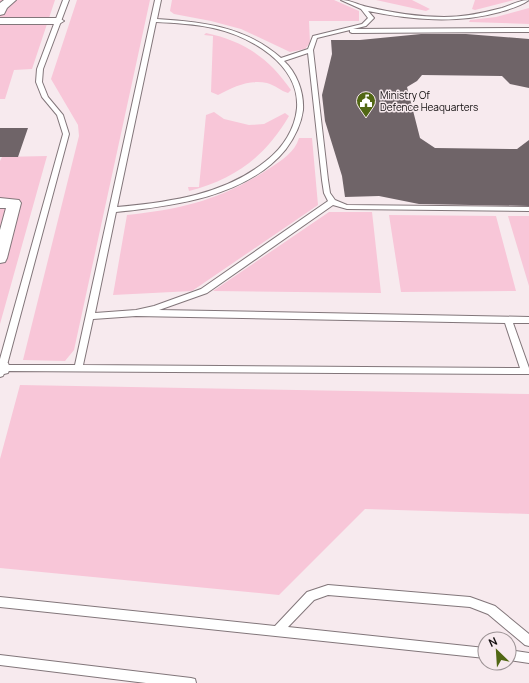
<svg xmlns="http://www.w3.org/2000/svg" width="529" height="683" font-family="Manrope,sans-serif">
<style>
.green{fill:#f8c6d8}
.building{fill:#6f6468}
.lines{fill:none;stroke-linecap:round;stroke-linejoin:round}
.lane-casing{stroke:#82767a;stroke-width:2}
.street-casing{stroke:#82767a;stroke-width:2}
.lane{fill:#fff;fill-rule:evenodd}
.street{fill:#fff;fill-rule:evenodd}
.labels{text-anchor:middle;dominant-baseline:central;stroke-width:3;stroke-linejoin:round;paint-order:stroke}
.far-poi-label{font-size:10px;fill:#110d0e;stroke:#f7eaee;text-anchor:start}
</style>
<rect width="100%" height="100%" fill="#f7eaee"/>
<path class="green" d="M0 0H55L32 69 14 70 5 99H0Z
M77 0H150L74 350 65 361 23 360 79 136 78 125 51 79Z
M172 0H334L359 11V21H309L310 43 305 49 290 52 241 29 211 21 174 14 170 11Z
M376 0H412L430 9 426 11Z
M475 0H514L475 10 472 9Z
M529 8V24L469 22 470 20 496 17Z
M206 33C244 41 269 58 291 90L288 93C281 91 275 85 267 83 250 79 233 87 218 95L211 92 213 36 204 35Z
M214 112 224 119 249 125 264 124 285 113 289 116C265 157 235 179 189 191L188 187H199L206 115Z
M299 138H312L318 205 192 291 113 295 127 215C183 209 223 199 270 168 282 160 295 152 299 138Z
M47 156 0 324V161L2 157Z
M329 212H372L381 293 213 291Z
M389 215 496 216 516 291 401 292Z
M508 216H529V286Z
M20 385 529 394V514L365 509 279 595 0 568V459Z"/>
<path class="building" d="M421 34H466L529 39V88L510 84 502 76 422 75 417 81 407 87 420 138 435 148 517 149 529 140V206L419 204 379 196 345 197 342 176 325 121 322 95 332 54 331 40H360Z
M0 128H28L18 157H0Z"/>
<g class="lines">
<g class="lane-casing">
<path id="lane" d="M63 0H69L43 69 42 82 48 97 63 115 69 134 7 365H75L155 0H161L157 19C202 22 245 26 281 58L308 49 313 36 362 24 368 18 361 9 341 0C351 0 358 5 368 7 393 13 419 17 444 17 464 17 483 13 502 8 512 5 519 0 529 0 521 6 510 9 500 12 456 24 412 20 368 11L374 18 366 26 353 29 529 28V32L352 33 350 32V30L317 38 313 50 328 180 330 193 335 200 347 205 529 207V211L347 209 333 205 207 293 159 310 529 317V323H513L529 368V374L5 371 3 376 0 377V359L63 134 57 115 42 97 36 82 37 69ZM156 22C175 23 195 24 213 28 250 36 300 64 297 108 295 129 283 148 266 161 224 195 169 202 117 207ZM308 53 322 180 324 193 328 201 201 289 154 306 136 310 95 313 116 212C173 206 247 197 286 149 294 138 301 125 303 110 304 92 297 73 284 61ZM136 316 505 323 520 368 83 365 93 319Z
M328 585 470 597 495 606 529 634V646L525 645 488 614 470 607 328 595 314 600 288 627 485 648V658L0 607V597L275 626 307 592Z
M509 650 529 653V663L509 660Z
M0 655 191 678 195 679 196 683H146L0 665Z"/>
</g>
<g class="street-casing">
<path id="street" d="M4 0H16L7 8 4 14 0 15V3Z
M0 18H59L64 21 59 24H0Z
M0 198 19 200 21 203 7 258 5 262 0 263V230L6 208H0Z
M0 361 8 363 10 368 8 373 0 375Z"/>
</g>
<use href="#lane" class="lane"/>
<use href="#street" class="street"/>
</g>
<defs>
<g id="civic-pin" transform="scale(1)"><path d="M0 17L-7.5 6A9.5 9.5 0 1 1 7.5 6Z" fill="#516714" stroke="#f7eaee"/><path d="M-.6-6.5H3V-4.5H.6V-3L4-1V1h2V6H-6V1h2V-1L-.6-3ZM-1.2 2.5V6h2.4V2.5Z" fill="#fff"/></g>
</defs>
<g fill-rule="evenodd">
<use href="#civic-pin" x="366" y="101"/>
</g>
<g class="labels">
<g class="far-poi-label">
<text x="380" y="95">Ministry Of<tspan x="380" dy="12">Defence Heaquarters</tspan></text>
</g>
</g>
<g transform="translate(497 651) rotate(335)"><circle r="19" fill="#f7eaee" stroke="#9b9294"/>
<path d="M0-3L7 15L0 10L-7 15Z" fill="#516714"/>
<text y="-6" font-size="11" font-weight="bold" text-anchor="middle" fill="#110d0e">N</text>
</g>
</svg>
